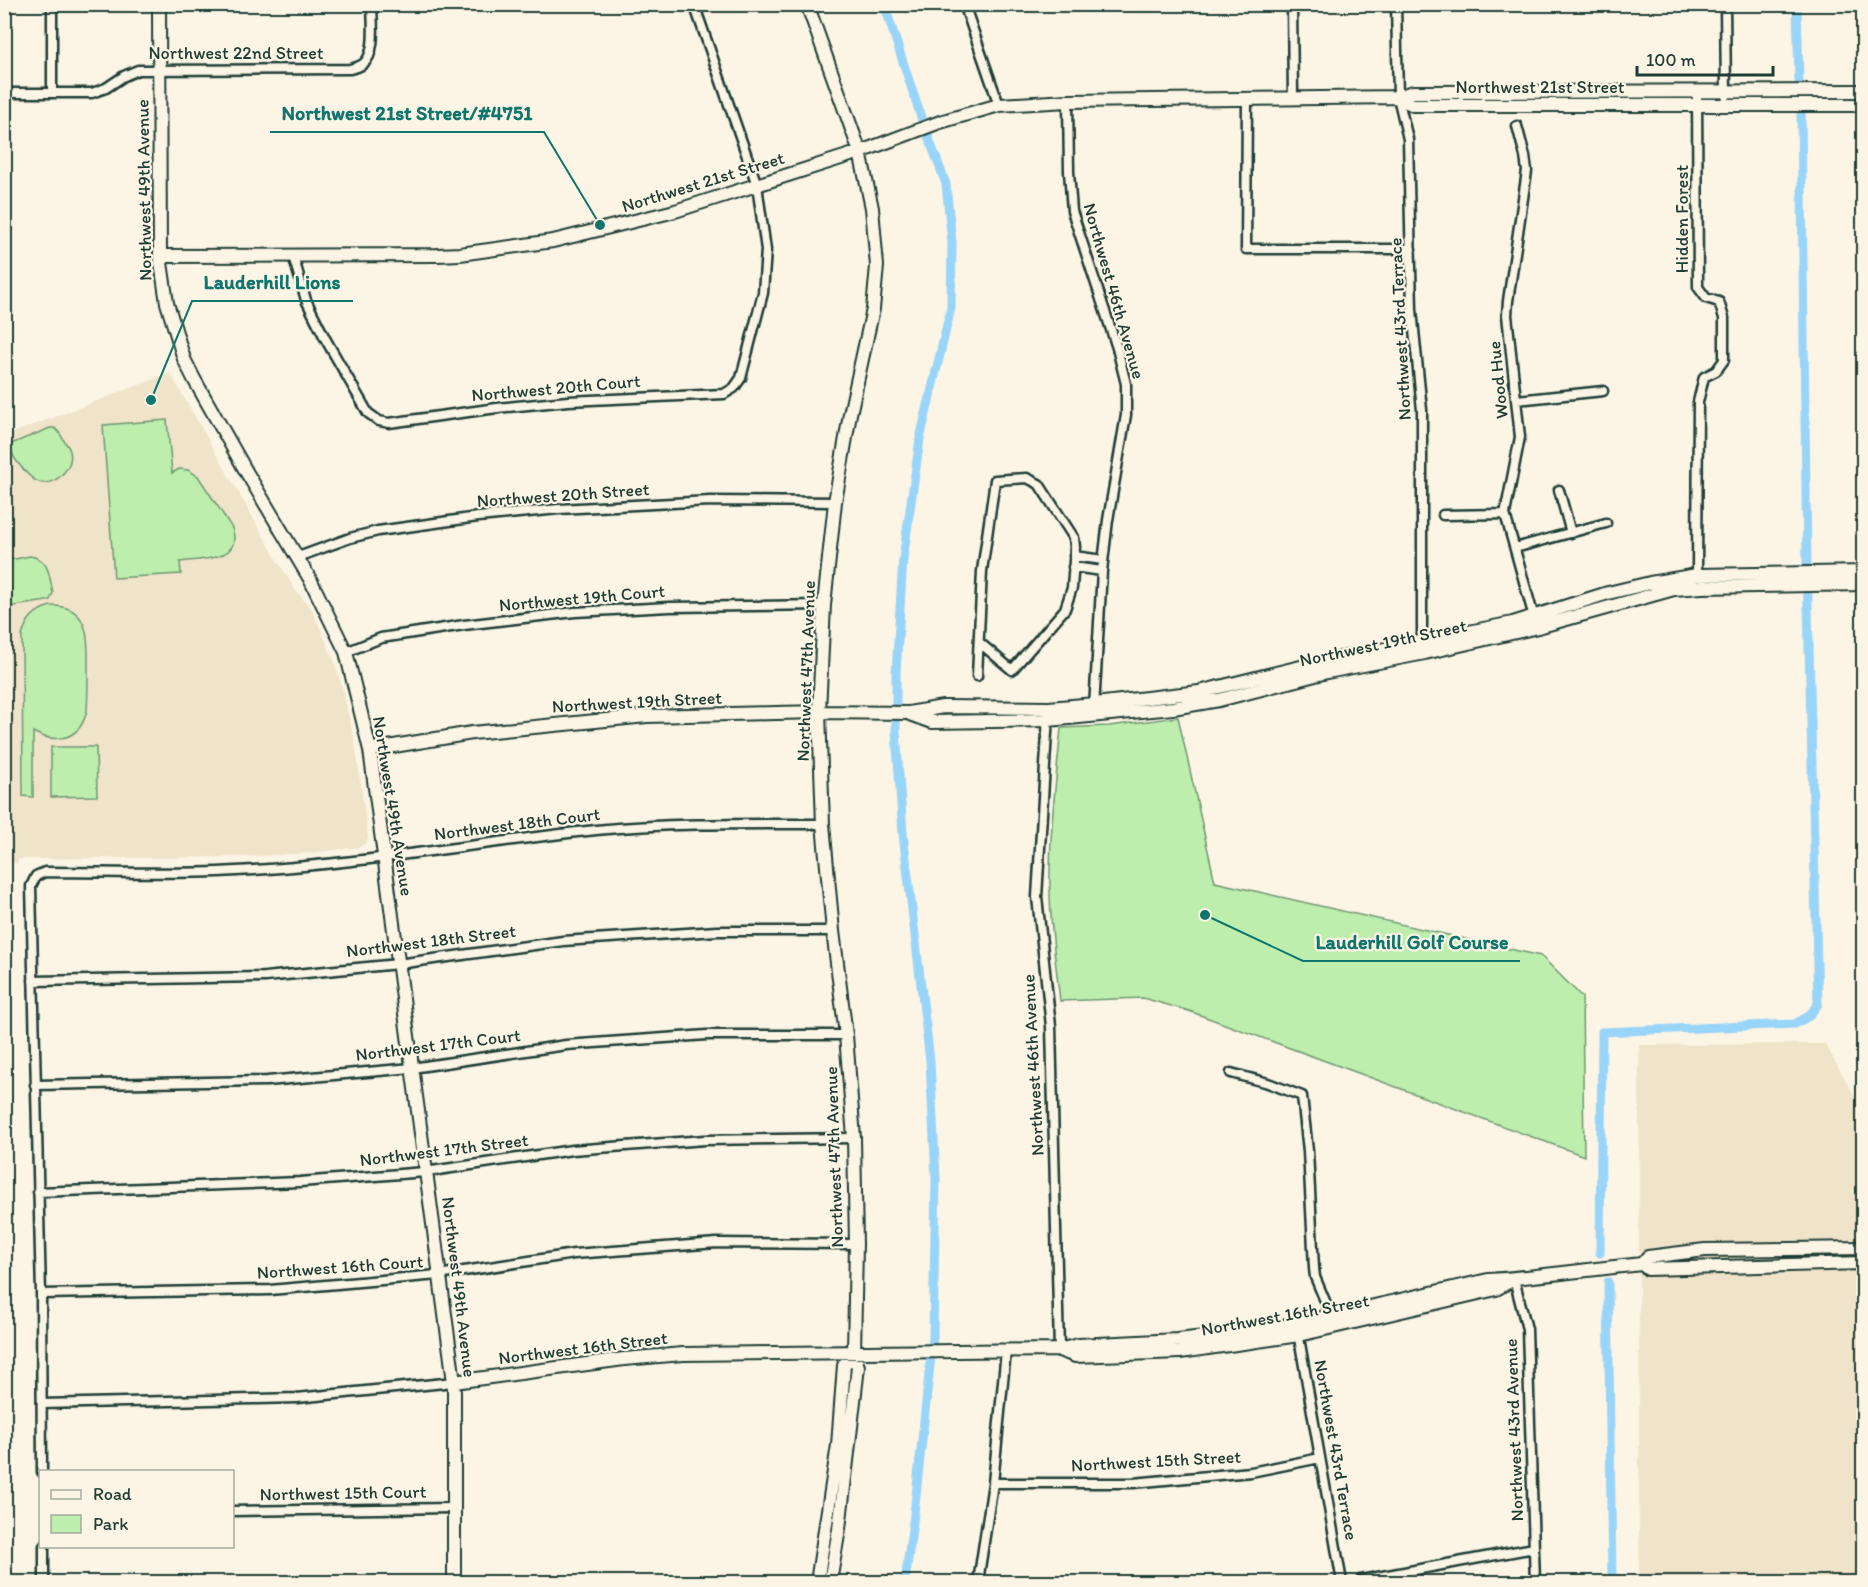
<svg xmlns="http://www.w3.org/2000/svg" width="1868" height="1587" font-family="Itim,sans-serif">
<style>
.built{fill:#efe3c9}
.green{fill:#bdeeae;stroke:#6e9671;stroke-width:1.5}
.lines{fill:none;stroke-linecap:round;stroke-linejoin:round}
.canal{stroke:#99d4f9;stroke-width:9}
.street-casing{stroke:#1f3d34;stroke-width:13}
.secondary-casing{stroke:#1f3d34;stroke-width:16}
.street{stroke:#fcf5e5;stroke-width:8}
.secondary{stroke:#fcf5e5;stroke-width:12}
.labels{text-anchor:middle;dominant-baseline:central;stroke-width:4.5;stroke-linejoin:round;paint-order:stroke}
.street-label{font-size:18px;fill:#1f3d34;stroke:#fcf5e5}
.leader{fill:none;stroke:#0f766e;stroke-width:2}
.callout-dot{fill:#0f766e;stroke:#fcf5e5;stroke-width:2}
.callout-label{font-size:20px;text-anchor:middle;font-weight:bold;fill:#0f766e;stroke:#fcf5e5;stroke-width:4.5;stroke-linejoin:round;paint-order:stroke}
</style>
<rect width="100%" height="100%" fill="#fcf5e5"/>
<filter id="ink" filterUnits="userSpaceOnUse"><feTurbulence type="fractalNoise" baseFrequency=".0167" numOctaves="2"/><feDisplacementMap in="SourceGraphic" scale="12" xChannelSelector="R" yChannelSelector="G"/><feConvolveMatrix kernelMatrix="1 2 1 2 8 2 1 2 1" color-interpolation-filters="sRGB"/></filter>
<g filter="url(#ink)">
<path class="built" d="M170 373 280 565 296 591 311 608 334 660 343 690 355 744 368 837 366 842 360 847 309 853 242 857 18 859V863L5 864V436Z
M1825 1044 1863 1111V1582H1639V1045Z"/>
<path class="green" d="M167 420 172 473 179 469 188 470 198 476 232 528C244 561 201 559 180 562L181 574 114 578 103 425Z
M50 428H54C59 431 60 434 63 439 65 443 69 446 70 451 74 466 58 484 42 483 35 482 28 475 23 469 16 461 11 455 11 444Z
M30 556C50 559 49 576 53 593L50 600 47 601 8 607 5 604V561Z
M51 606C90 605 88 639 88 668 88 682 88 696 87 710 81 739 57 745 33 732V797L23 796 22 637C25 621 34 610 51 606Z
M1178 717 1215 882 1541 956 1582 997 1584 1156 1189 1011 1143 998 1060 1001C1056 964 1050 927 1050 890 1049 836 1056 781 1061 728L1109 726Z
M51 747H96L97 796 51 797Z"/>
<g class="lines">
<path class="canal" d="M884 4 922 120 946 184 952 243 951 308 920 439 903 559 896 673V731L903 834 930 1061 936 1179 933 1337 914 1514 905 1582
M1797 4 1799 81
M1600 1253 1602 1032 1795 1024 1809 1016 1818 1004 1807 566 1801 113
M1608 1282 1612 1582"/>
<g class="street-casing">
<path id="street" d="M52 4V93
M964 4 999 105
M1292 4 1293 98
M1396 4 1398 97 1408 139 1412 310 1422 410V644
M1725 4 1726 96
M4 93H92L106 88 124 76 138 70 350 69C354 68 359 67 363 64 377 54 372 20 372 4
M1247 99 1246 249H1411
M1068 101 1069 172 1072 211 1117 348 1126 384V415L1108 520 1102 571 1094 708
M1517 126 1525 156 1527 171 1508 301 1507 315 1520 437 1505 514 1535 621
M293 256 306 300 326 340 368 413 379 421 389 423 497 408 568 401 724 394 734 388 741 378 763 293 766 250 757 185 694 4
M1517 400 1603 391
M1559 490 1571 533
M1443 515 1505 514
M1515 548 1606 523
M1074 556 1103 560
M298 557 350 538 378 531 478 517 559 509 710 501 835 502
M1073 567 1102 571
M1697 575 1698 402 1704 377 1716 371 1724 360V318L1719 302 1706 298 1698 287 1697 91
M346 652 381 638 464 625 575 612 669 607 824 605
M977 676 982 571 995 480 1027 478 1039 484 1074 538 1075 547 1072 588 1065 609 1012 670 980 643
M1048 716 1037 897 1051 1026 1059 1350
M33 981 265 977 398 964 563 941 717 931H833
M1231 1073 1268 1083 1302 1096 1308 1151 1314 1268 1315 1277 1333 1320
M35 1085 267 1081 412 1068 566 1045 707 1035H846
M38 1192 300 1182 425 1172 572 1150 705 1140 854 1138
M1514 1279 1527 1329 1535 1582
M41 1294 270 1290 438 1275 574 1254 717 1243 856 1244
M1298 1332 1342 1582
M42 1404 297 1398 454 1382
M42 1472 41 1294 31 886 36 876 45 872C114 872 184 875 254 870 368 863 482 842 596 830 671 823 747 824 823 824
M993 1483H1133L1251 1472 1320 1458
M232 1511 453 1508
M44 1546V1582
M1361 1580 1534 1548
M978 1582 993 1483 1006 1351"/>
</g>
<g class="secondary-casing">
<path id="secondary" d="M159 4 160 256 167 303 184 359 194 379 247 473 310 579 346 652 370 750 454 1382V1582
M807 4 860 152 872 208 877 266 873 309 850 414 835 502 824 605 819 712 823 824 833 931 846 1035 854 1138 856 1244 854 1353 858 1367 839 1529 830 1582
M1398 97 1413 105H1864
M160 256 437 255 460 254 553 241 675 211 860 152 940 122 999 105 1068 101 1398 97 1413 92 1864 91
M910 714 932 722 1048 720 1173 708 1219 700 1327 672 1425 653 1538 627 1674 589 1702 587 1864 584
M370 750 472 733 647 716 819 712 909 713 943 707 1049 708 1095 704 1199 692 1321 662 1513 623 1608 593 1650 583 1697 575 1864 572
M1642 1264 1648 1257 1705 1250 1864 1248
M1059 1350 1075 1356 1180 1352 1299 1335 1496 1289 1510 1281
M454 1382 624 1359 683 1354 1059 1350 1078 1345 1178 1340 1246 1332 1295 1324 1488 1280C1539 1277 1590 1269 1642 1264L1648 1269 1864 1263
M817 1582 838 1445 844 1365 854 1353"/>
</g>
<use href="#street" class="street"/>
<use href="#secondary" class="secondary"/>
</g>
</g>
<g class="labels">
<g class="street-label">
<text x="236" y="53">Northwest 22nd Street</text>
<text x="1540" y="87">Northwest 21st Street</text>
<text transform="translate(703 182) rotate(-17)">Northwest 21st Street</text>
<text transform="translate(144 190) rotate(-91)">Northwest 49th Avenue</text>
<text transform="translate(1682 219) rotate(-90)">Hidden Forest</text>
<text transform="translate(1114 291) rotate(74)">Northwest 46th Avenue</text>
<text transform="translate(1400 329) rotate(-93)">Northwest 43rd Terrace</text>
<text transform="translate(1498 380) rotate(-96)">Wood Hue</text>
<text transform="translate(556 388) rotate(-5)">Northwest 20th Court</text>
<text transform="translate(563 495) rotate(-4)">Northwest 20th Street</text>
<text transform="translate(582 598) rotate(-5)">Northwest 19th Court</text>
<text transform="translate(1383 643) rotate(-12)">Northwest 19th Street</text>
<text transform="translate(806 671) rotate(-88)">Northwest 47th Avenue</text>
<text transform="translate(637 702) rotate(-3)">Northwest 19th Street</text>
<text transform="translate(393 806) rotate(81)">Northwest 49th Avenue</text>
<text transform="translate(517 824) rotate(-7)">Northwest 18th Court</text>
<text transform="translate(431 941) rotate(-7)">Northwest 18th Street</text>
<text transform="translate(438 1045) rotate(-7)">Northwest 17th Court</text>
<text transform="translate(1033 1065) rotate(-93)">Northwest 46th Avenue</text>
<text transform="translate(444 1150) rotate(-7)">Northwest 17th Street</text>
<text transform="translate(834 1157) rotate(-92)">Northwest 47th Avenue</text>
<text transform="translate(340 1267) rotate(-4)">Northwest 16th Court</text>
<text transform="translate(459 1287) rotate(83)">Northwest 49th Avenue</text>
<text transform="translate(1285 1315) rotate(-10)">Northwest 16th Street</text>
<text transform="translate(583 1348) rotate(-7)">Northwest 16th Street</text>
<text transform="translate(1514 1430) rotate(-92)">Northwest 43rd Avenue</text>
<text transform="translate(1336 1450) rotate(80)">Northwest 43rd Terrace</text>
<text transform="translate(1156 1461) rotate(-3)">Northwest 15th Street</text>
<text transform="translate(343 1493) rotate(-1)">Northwest 15th Court</text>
</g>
</g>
<path class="leader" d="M600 225L544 132H270M151 400L192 301H353M1205 915L1303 961H1520"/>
<g class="callout-dot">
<circle cx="600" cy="225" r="6"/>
<circle cx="151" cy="400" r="6"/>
<circle cx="1205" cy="915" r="6"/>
</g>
<g class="callout-label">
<text x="407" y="120">Northwest 21st Street/#4751</text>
<text x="272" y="289">Lauderhill Lions</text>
<text x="1412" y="949">Lauderhill Golf Course</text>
</g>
<rect width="1868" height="1587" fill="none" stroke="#fcf5e5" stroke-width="24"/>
<rect x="12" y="12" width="1844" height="1563" fill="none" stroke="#1f3d34" stroke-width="2" filter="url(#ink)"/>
<rect x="39" y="1470" width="195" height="78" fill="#fcf5e5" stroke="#a4ab9e" stroke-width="1.5"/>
<rect x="51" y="1490" width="30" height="9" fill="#fcf5e5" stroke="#a4ab9e" stroke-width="1.5"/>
<text x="93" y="1500" font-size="18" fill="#1f3d34">Road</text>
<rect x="51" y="1515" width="30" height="18" fill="#bdeeae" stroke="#a4ab9e" stroke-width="1.5"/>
<text x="93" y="1530" font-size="18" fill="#1f3d34">Park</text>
<path d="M1637 66v9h136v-9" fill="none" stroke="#1f3d34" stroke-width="3"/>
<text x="1646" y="66" font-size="18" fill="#1f3d34" stroke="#fcf5e5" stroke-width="4.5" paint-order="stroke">100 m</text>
</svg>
